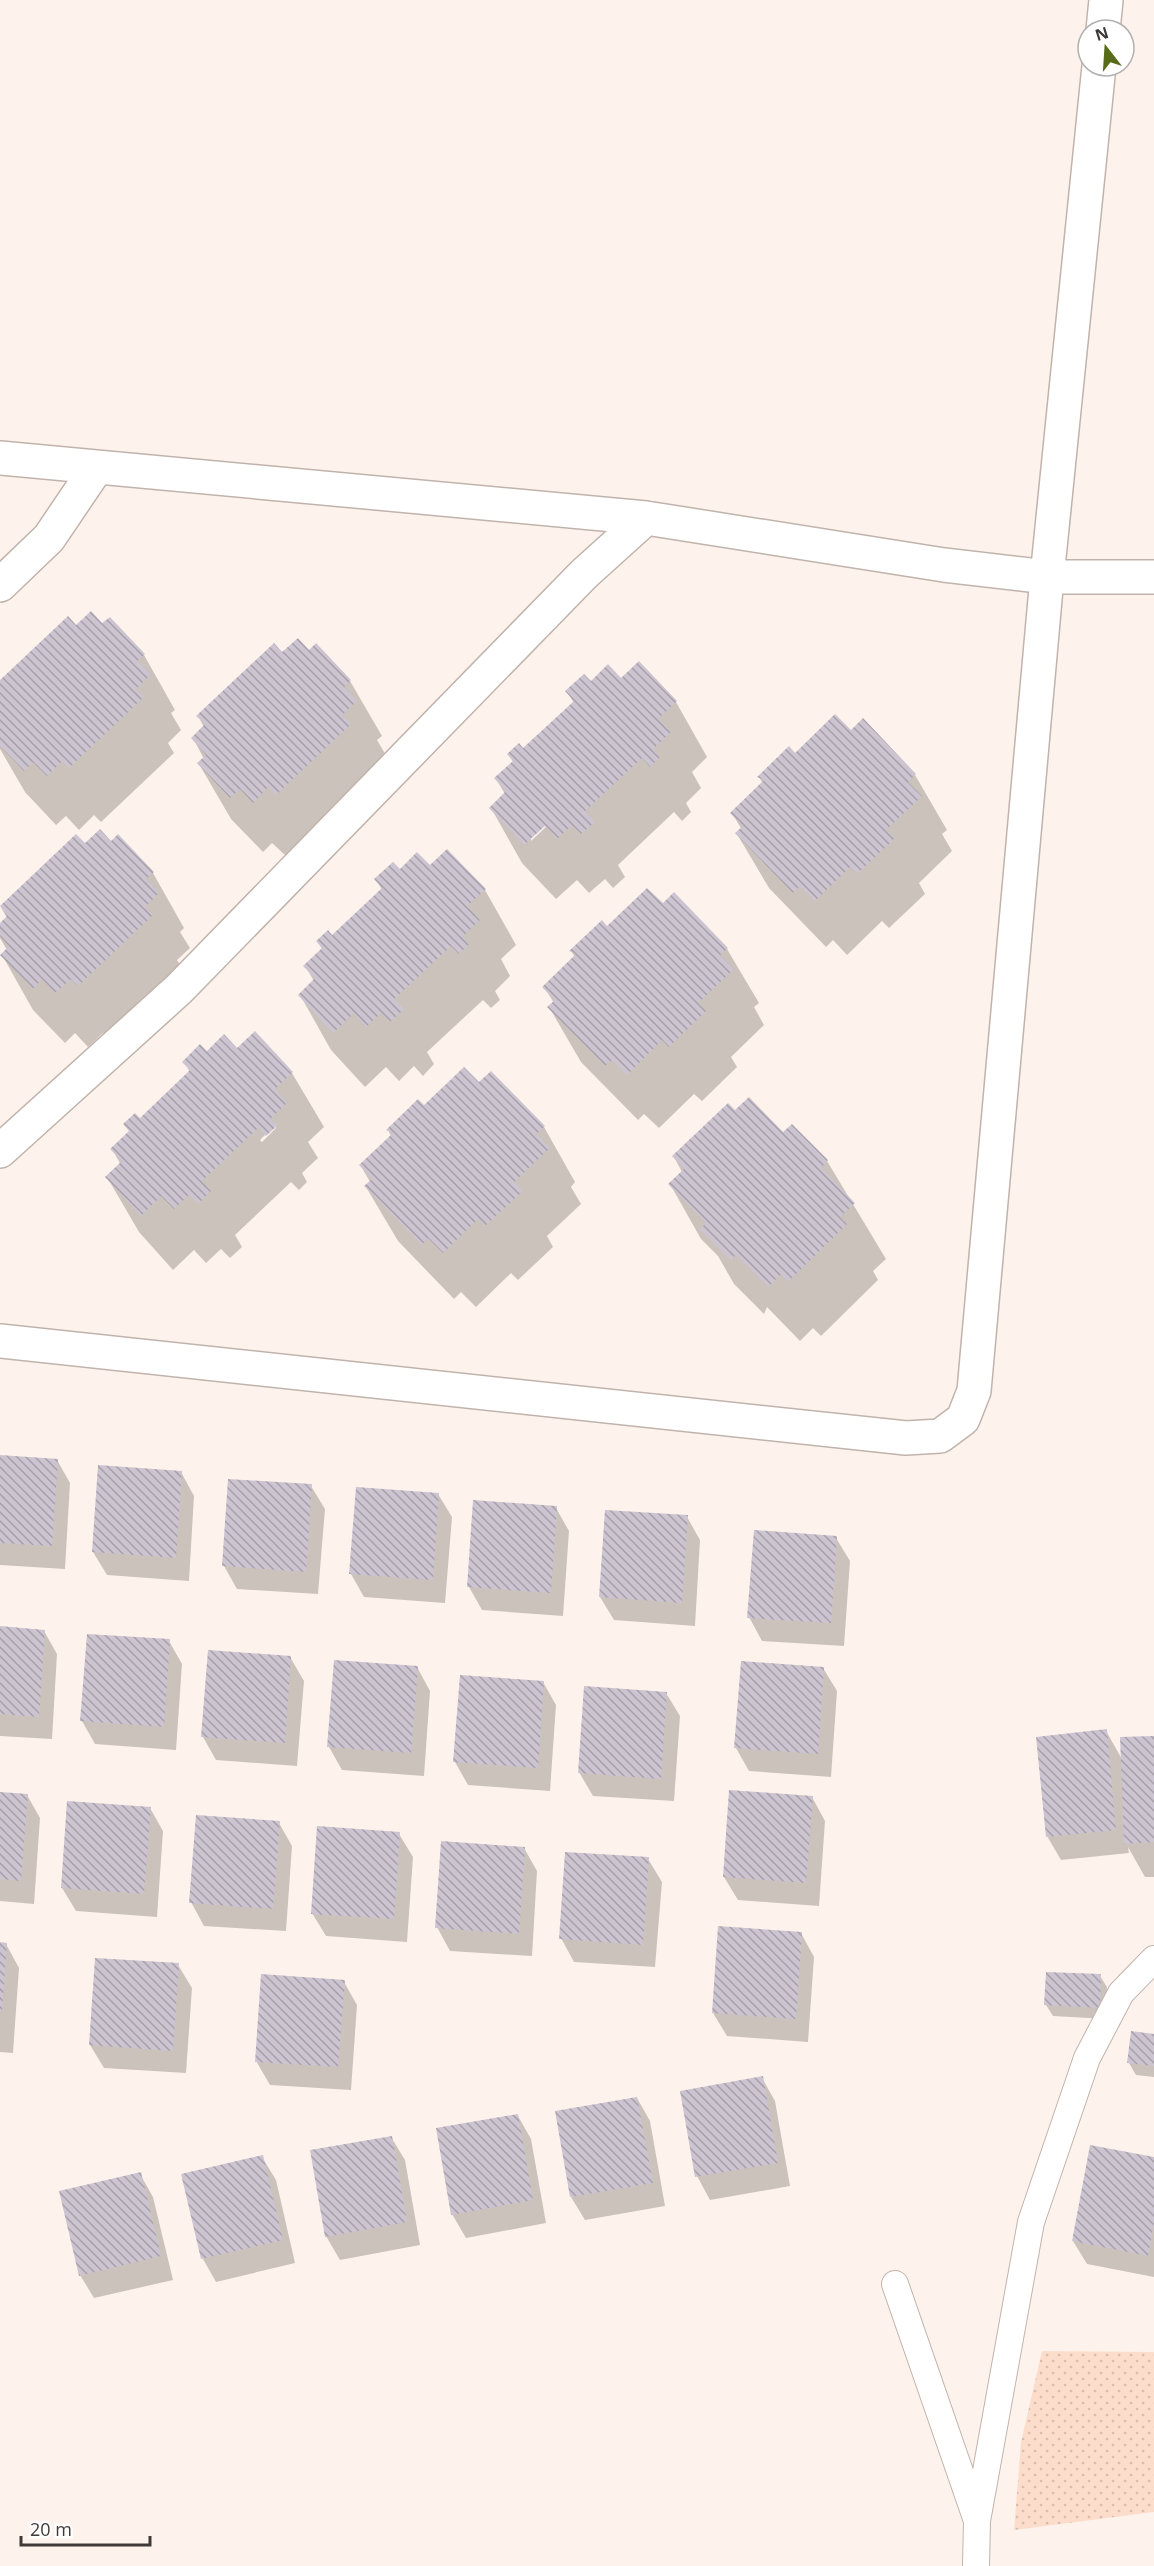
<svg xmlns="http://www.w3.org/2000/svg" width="1154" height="2566" font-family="'Open Sans',sans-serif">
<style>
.garden{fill:url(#garden-dots)}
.shadow{fill:#0003;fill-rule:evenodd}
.building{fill:url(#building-back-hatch)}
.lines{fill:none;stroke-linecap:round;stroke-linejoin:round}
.service-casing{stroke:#c0b3ab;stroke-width:28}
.minor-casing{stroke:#c0b3ab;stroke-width:36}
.service{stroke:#fff;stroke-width:26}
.minor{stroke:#fff;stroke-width:33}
</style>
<defs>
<pattern id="garden-dots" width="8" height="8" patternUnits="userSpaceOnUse" patternTransform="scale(1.5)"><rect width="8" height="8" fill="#fcddcb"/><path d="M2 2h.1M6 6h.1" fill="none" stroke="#d9beaf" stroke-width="1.8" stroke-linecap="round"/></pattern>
<pattern id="building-back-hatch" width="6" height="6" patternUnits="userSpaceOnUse" patternTransform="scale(1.5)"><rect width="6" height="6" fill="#ccc4d0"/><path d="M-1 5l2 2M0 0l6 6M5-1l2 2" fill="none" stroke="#a7a0aa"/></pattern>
</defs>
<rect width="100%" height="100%" fill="#fef3ec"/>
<path class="garden" d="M1042 2351 1154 2352V2512L1014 2530 1021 2442Z"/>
<path class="shadow" d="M102 625 144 655 175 710 171 713 181 730 168 743 174 753 101 822 94 815 79 830 66 816 56 825 25 792 0 749V682L76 627Z
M316 646 350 681 382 736 377 740 387 757 286 856 272 843 263 852 231 819 199 764 204 759 193 738 204 727 198 716 282 654 309 652Z
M621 680 676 702 707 757 692 772 701 788 686 803 691 812 682 821 674 812 618 865 625 877 613 888 605 879 589 893 577 880 556 899 522 863 491 808 505 794 496 779 513 762 509 754 523 750 574 703 567 692 591 684ZM549 820 551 822 531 841V837Z
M862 720 915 775 947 830 942 834 952 851 919 883 925 894 889 928 882 921 847 955 833 940 826 947 769 888 737 834 742 830 732 813 763 784 759 777 795 755 851 732Z
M111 843 153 873 184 928 180 932 190 948 177 960 184 971 111 1040 103 1033 88 1047 75 1033 65 1043 33 1010 2 955 7 950 0 938V925L7 918 1 907 85 845Z
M430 867 485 890 516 945 501 959 510 976 495 991 500 1000 491 1008 483 1000 427 1052 434 1064 423 1076 414 1066 399 1081 386 1067 365 1087 331 1050 300 995 314 981 305 966 322 949 318 942 332 938 382 890 376 879 399 871Z
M663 905 727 949 759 1003 754 1007 764 1025 731 1057 737 1067 702 1101 694 1094 659 1128 644 1114 638 1120 581 1062 549 1007 554 1003 544 987 575 957 571 951 607 928Z
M237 1050 292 1073 324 1127 308 1142 318 1158 302 1173 307 1182 299 1190 291 1182 235 1235 242 1247 230 1258 221 1249 206 1263 194 1250 173 1270 139 1232 107 1177 121 1165 112 1149 190 1072 184 1062 207 1053ZM276 1124V1128L262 1142 260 1140Z
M491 1073 544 1127 575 1182 571 1187 581 1204 547 1236 553 1247 518 1280 511 1273 476 1307 461 1292 454 1299 398 1241 366 1187 370 1182 361 1166 391 1136 388 1130 424 1107 479 1084Z
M735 1112 783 1134 792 1126 827 1161 886 1259 873 1271 878 1280 821 1336 813 1328 800 1341 767 1307 764 1314 734 1284 718 1256 701 1239 670 1184 682 1172 674 1157Z
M0 1456 57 1460 70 1483 65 1569 0 1565Z
M181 1472 194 1496 189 1581 107 1575 93 1552Z
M311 1486 325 1509 318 1594 237 1589 224 1566Z
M438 1494 452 1517 445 1603 364 1597 351 1574Z
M556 1508 569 1531 563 1616 482 1610 469 1587Z
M687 1517 700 1540 695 1626 614 1620 600 1597Z
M836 1538 850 1561 844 1646 762 1641 749 1617Z
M0 1628 44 1631 57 1654 52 1739 0 1736Z
M169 1641 182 1664 176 1750 95 1744 82 1721Z
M290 1657 304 1681 297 1766 216 1760 203 1737Z
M417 1667 430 1691 424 1776 342 1770 329 1747Z
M823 1668 837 1691 831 1777 749 1771 736 1748Z
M543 1682 556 1705 550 1791 468 1785 455 1762Z
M666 1693 680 1716 674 1801 593 1796 579 1772Z
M1106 1731 1122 1759 1154 1737V1877H1145L1128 1847 1129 1853 1061 1860 1047 1836Z
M0 1793 27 1795 40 1818 34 1904 0 1901Z
M812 1797 825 1821 819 1906 738 1900 724 1877Z
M150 1808 163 1831 157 1917 76 1911 62 1888Z
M279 1823 292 1846 286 1931 204 1926 191 1902Z
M399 1834 413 1857 407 1942 326 1936 312 1913Z
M524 1848 537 1871 532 1956 450 1951 437 1927Z
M648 1859 662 1882 655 1967 574 1962 561 1938Z
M801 1933 814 1957 808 2042 727 2036 713 2013Z
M0 1944H6L19 1968 13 2053 0 2052Z
M178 1965 192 1988 186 2073 104 2068 90 2045Z
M1100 1976 1107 1987 1106 2019 1053 2016 1046 2005Z
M344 1982 357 2005 351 2090 270 2085 256 2061Z
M1154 2035V2077L1136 2075 1129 2063Z
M762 2078 775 2101 790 2186 710 2200 697 2176Z
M637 2098 650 2121 665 2206 585 2220 571 2197Z
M518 2116 531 2139 546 2223 466 2238 452 2214Z
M391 2137 405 2160 420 2245 340 2260 326 2236Z
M262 2157 276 2180 295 2263 216 2282 203 2259Z
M1154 2159V2277L1087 2264 1073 2241Z
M140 2174 153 2197 173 2280 94 2298 80 2275Z"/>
<path class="building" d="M91 611 102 623 110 617 145 654 137 661 151 674 136 689 144 697 69 768 62 761 47 776 33 762 24 771 0 746V680L68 616 76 625Z
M298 638 309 650 316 643 351 680 344 687 357 701 342 715 351 724 276 795 268 787 253 803 240 789 230 798 197 763 206 755 191 738 205 724 196 716 274 643 282 652Z
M639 661 677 701 658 719 671 732 653 749 660 757 650 767 642 758 585 811 595 822 581 834 572 825 557 839 545 826 524 845 489 808 506 791 494 778 513 761 507 754 519 743 523 748 574 701 565 691 584 674 591 681 608 664 621 678Z
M835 714 851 730 863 718 916 774 908 782 922 796 886 830 895 838 857 874 850 867 815 901 800 886 793 893 735 833 743 826 730 813 764 780 757 777 789 746 795 753Z
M100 829 111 841 118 834 154 872 146 879 159 893 145 907 153 915 78 986 71 979 55 993 42 979 33 989 0 955 9 946 0 936V923L7 916 0 906 76 834 85 843Z
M447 849 486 889 467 906 480 920 462 937 469 944 459 954 451 946 394 999 404 1009 390 1022 381 1013 366 1027 354 1013 333 1033 298 995 315 978 303 966 322 948 316 941 328 930 332 935 382 888 374 879 393 862 400 869 417 852 430 865Z
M647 888 663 903 674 892 728 948 720 955 734 969 698 1003 706 1011 669 1047 662 1040 627 1075 612 1060 605 1066 547 1007 555 1000 542 987 576 954 569 951 602 920 607 926Z
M255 1031 293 1072 275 1089 287 1103 270 1119 277 1126 266 1136 258 1128 202 1181 211 1191 198 1204 189 1195 174 1209 161 1196 141 1216 105 1177 122 1161 110 1149 129 1131 123 1124 135 1113 140 1118 190 1070 182 1062 200 1044 207 1051 224 1034 237 1048Z
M464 1067 479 1082 491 1071 545 1126 536 1134 550 1148 514 1182 523 1191 485 1226 478 1219 443 1253 428 1238 422 1245 364 1186 372 1179 359 1165 393 1133 386 1130 418 1099 424 1105Z
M749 1097 783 1132 792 1124 828 1160 821 1168 855 1203 840 1217 847 1224 788 1282 781 1274 768 1287 735 1254 732 1261 700 1229 706 1223 668 1184 684 1169 672 1156 728 1103 735 1110Z
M0 1455 58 1459 52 1546 0 1543Z
M98 1465 182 1471 176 1558 92 1552Z
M228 1479 312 1484 306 1572 222 1566Z
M356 1487 439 1493 433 1580 349 1574Z
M473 1500 557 1506 551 1593 467 1587Z
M605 1510 688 1515 682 1603 599 1597Z
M754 1530 837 1536 831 1623 747 1618Z
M0 1626 45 1630 39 1717 0 1714Z
M87 1634 170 1639 164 1727 80 1721Z
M208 1650 291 1656 285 1743 201 1737Z
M334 1660 418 1666 411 1753 327 1747Z
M741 1661 824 1667 818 1754 734 1748Z
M460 1675 544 1681 538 1768 453 1762Z
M584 1686 667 1692 661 1779 578 1773Z
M1107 1729 1116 1830 1046 1837 1036 1737Z
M1154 1736V1842L1124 1844 1120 1737Z
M729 1790 813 1796 806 1883 723 1877Z
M0 1792 28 1794 21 1881 0 1879Z
M67 1801 151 1807 144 1894 61 1888Z
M196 1815 280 1821 273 1909 189 1903Z
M317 1826 400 1832 394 1919 311 1914Z
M441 1841 525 1847 519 1934 435 1928Z
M565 1852 649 1857 643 1945 559 1939Z
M718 1926 802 1932 796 2019 712 2013Z
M0 1942 7 1943 2 2011H0Z
M95 1958 179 1963 173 2051 89 2045Z
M1046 1972 1101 1974 1100 2008 1044 2005Z
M261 1974 345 1980 338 2067 255 2062Z
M1131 2031 1154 2034V2066L1127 2063Z
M763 2076 778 2163 695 2177 680 2091Z
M637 2097 653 2183 570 2197 555 2111Z
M518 2114 533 2200 451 2215 436 2128Z
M392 2136 407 2222 325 2237 310 2150Z
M1090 2145 1154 2157V2222L1148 2256 1072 2241Z
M263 2155 283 2240 201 2259 181 2174Z
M141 2172 161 2256 79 2276 59 2191Z"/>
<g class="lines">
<g class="service-casing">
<path id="service" d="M895 2284 976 2518
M976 2566 977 2521 1031 2222 1087 2058 1121 1993 1154 1959"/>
</g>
<g class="minor-casing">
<path id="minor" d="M1103 30 1106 0
M1099 66 1047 577H1154
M0 458 646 518 944 565 1047 577 974 1391 963 1419 940 1436 906 1438 0 1341
M0 585 49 538 97 467
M0 1151 179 989 584 574 646 518"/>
</g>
<use href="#service" class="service"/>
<use href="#minor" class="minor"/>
</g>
<g transform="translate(1106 48) rotate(343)"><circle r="28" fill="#ffffff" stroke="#b2b0af" stroke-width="1.5"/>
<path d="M0-4.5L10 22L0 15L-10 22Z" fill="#586b18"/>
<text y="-9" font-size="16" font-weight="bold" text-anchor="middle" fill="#3f3a37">N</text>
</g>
<path d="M21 2536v9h129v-9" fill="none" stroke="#3f3a37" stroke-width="3"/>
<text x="30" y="2536" font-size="18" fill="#3f3a37" stroke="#ffffff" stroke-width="4.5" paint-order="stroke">20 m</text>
</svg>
